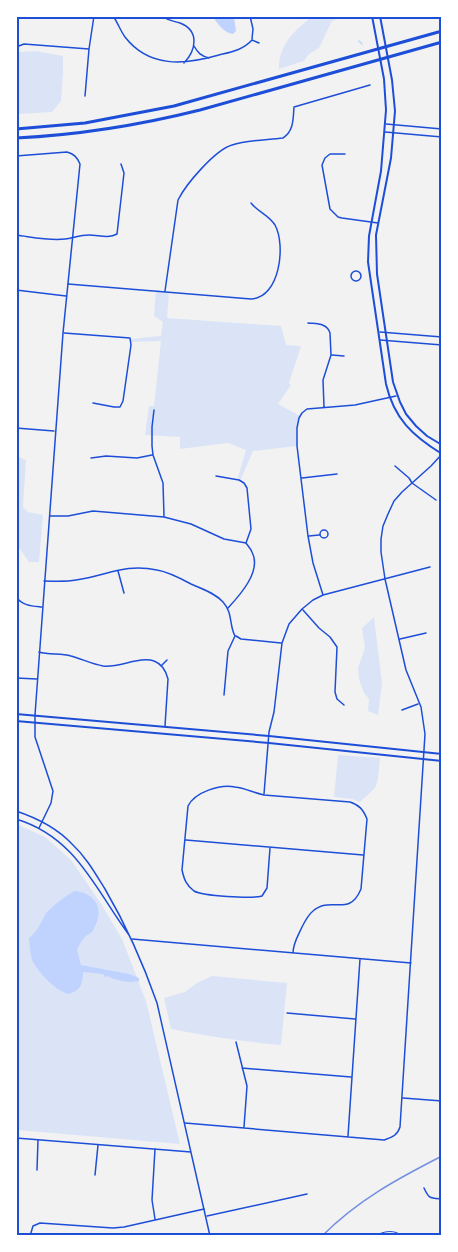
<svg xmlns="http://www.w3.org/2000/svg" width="458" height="1252" font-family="'Varela Round',sans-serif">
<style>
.green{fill:#dbe4f7}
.water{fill:#bfd3fe}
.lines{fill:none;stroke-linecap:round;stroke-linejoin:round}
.stream{stroke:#bfd3fe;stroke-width:1.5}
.service{stroke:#1d4ed8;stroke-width:1}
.minor{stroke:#1d4ed8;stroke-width:1.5}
.tertiary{stroke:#1d4ed8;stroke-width:1.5}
.secondary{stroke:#1d4ed8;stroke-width:2}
.motorway{stroke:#1d4ed8;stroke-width:3}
.rail{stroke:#7290e2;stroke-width:1.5}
.neatline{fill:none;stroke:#1d4ed8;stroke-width:2}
</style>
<rect width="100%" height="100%" fill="#f2f2f2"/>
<path class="green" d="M308 17H341L332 21 319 48 309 54 304 61 279 69C279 46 291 34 308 20Z
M36 51 63 56V74L61 101 52 112 17 114V52Z
M156 290 169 292 167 318 281 326 286 345 301 346 289 383 291 385 278 404 300 416 297 428V446L253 451 240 481 237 480 246 450 228 443 180 449V437L145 435 149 406H154L161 341 130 342V339L161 336 163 322 154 316Z
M16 456 26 460 23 507 28 512 43 515 39 562H29L20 549 17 546Z
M374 617 382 683 378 715 368 711 369 699 364 693 359 679 358 668 365 648 362 628Z
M338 755 380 758 378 779 375 788 360 802 352 799 334 797Z
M16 824 45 837 71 860 100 902 122 939 146 1001 180 1144 17 1130Z
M212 976 287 983 281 1045C244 1042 207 1036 171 1029L164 998 185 992 197 983Z"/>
<path class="water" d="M213 17H234L236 31 233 34C224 33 218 24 213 17Z
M75 891C93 893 104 906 96 924 95 926 93 930 92 932 90 934 86 935 84 938 81 941 79 946 77 950L81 965 129 974 139 978V981C131 983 115 981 108 976L105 977 103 974 83 972C83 983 81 990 69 994 57 992 39 973 33 962 30 955 30 946 29 938 39 929 39 926 45 915 50 907 67 895 75 891Z"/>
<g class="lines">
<path class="stream" d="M359 41 362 44"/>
<path class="service" d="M374 1236C385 1231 393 1229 403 1236"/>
<path class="minor" d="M113 16C118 23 120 30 125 37 149 68 184 65 219 55 231 52 243 50 252 40
M162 16C168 21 174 21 180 23 200 31 196 50 184 63
M250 16 253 29 252 39
M252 40 259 43
M194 46C198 53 201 56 209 58
M16 47 24 44 89 49
M85 96 89 49 94 16
M345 154H330L325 158 322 165 330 209 338 217 342 218 378 223
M16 235C32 237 49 241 65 239 73 238 80 235 89 235 99 235 108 239 117 234L124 173 121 164
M351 276a5 5 0 1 1 10 0a5 5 0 1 1-10 0Z
M68 284 251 299C280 298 286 245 275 225 269 215 258 212 251 203
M16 290 66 296
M165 291 178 200C186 184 215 150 232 145 247 140 267 140 283 138 294 131 293 119 294 107L370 85
M308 323C317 324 327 323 330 333L331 355 323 380 324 407
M64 333 130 338 131 345 123 401 120 407H114L93 403
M332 355 344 356
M154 410 152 427V446L153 455 163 483 164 516
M16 428 54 431
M91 458 106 456 137 458 152 455
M395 466 409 478 412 483 436 500
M216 476 239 480 244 483 247 488 251 529 246 543C248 546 251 549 252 552 262 571 240 595 228 608
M302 478 337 474
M50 516H68L93 511 164 517 191 524 224 539 246 543
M320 534a4 4 0 1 1 8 0a4 4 0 1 1-8 0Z
M309 536 319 535
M118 571 124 593
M44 581C55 581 65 582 76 580 107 576 124 563 157 570 169 572 180 578 191 584 202 589 215 593 223 602 233 613 229 625 235 636L228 651 224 695
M323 595 313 563 308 536 297 446V428L299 418 302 413 307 409 355 405 396 396
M16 597C23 606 32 606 42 607
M303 610 319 628 330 637 337 647 335 692 337 699 344 705
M236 636 241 639 281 643
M400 639 426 633
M39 652C49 655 61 653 71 656 82 659 92 664 103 666 119 668 140 656 154 661 162 664 166 671 168 679L165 726
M162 665 167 660
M16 678 37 679
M402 710 418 704
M264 794 269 732 274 712 282 643 289 624 302 609 313 600 323 595 430 567
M186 840 363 855
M270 848 267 888 262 896C251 899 203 896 194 891 186 885 184 879 182 870L188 806C195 792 220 784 235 787 245 788 254 793 264 795L350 802C359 805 363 809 367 819L361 889C349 918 331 895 313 911 308 915 305 921 302 927 298 936 293 943 293 953
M132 939 411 963
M287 1013 355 1019
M236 1042 247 1086 244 1127
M242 1068 351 1077
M403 1098 442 1101
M185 1123 384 1140C392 1137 397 1136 400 1127L425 734 421 707 406 670 385 579 381 552V539L383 526 388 514 394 501 402 492 431 466 442 454
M348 1136 360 959
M37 1170 38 1140
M95 1175 98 1145
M424 1188C429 1199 430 1198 442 1199
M207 1216 307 1194
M155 1219 152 1200 155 1149
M30 1236 33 1226 40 1223 113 1228 124 1227 204 1209"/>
<path class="tertiary" d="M386 124 442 129
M385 132 442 137
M16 156 67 152C74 154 77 157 80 164L63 333 35 715V737L53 791 51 803 39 828
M380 332 442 337
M380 340 442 345
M16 811C37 818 57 828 72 844 86 857 95 873 105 889 126 925 143 963 157 1003L210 1236
M16 819C76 837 95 889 129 935
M16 1138 191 1152"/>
<path class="secondary" d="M372 16 384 79 386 110 381 171 369 236 368 262 386 384C394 419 413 436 442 454
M380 16 392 80 395 111 391 158 376 235 377 274 393 382 400 402 406 414 416 426 427 436 442 445
M16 714 269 736 442 754
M16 721 269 743 442 761"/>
<path class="motorway" d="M16 129 85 123 174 106 442 31
M16 138C78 135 140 125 200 110L442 42"/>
<path class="rail" d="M322 1236C358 1200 397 1179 442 1156"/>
</g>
<rect width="458" height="1252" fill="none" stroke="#ffffff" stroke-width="36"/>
<rect x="18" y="18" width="422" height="1216" class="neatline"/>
</svg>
